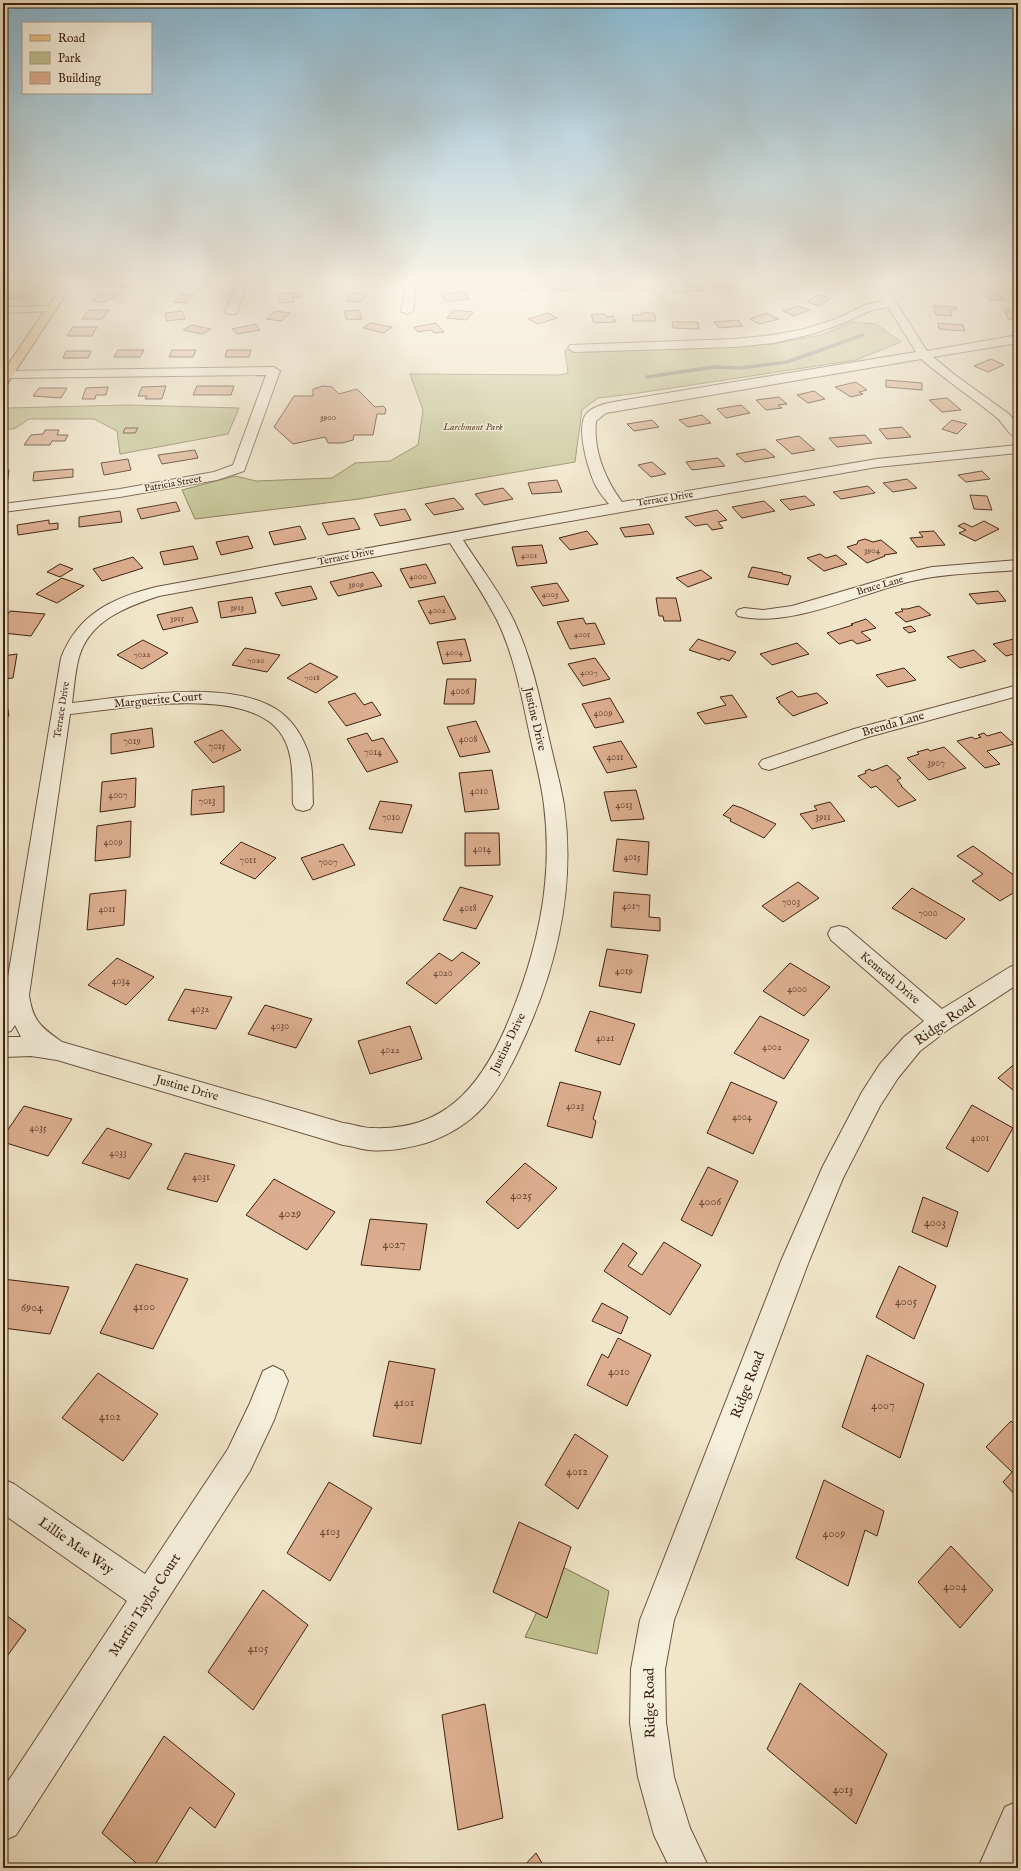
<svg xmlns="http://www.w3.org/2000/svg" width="1021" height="1871" font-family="'IM FELL English',serif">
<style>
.green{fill:#c1c391;stroke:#807352}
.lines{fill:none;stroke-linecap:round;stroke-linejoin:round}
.stream{stroke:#768173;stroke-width:3.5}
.building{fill:#dcae8f;stroke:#3e2312}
.minor-casing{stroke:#6b5440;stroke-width:2}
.major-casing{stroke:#3e2312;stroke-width:2}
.minor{fill:#f6efdc;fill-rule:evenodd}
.major{fill:#e8c384;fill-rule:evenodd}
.labels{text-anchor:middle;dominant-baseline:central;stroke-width:3;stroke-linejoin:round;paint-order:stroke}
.far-number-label{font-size:9px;fill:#664631}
.far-park-label{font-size:10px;font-style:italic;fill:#5f4b32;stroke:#f6efdc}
.far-street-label{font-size:10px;fill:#3e2312;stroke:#f6efdc}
.number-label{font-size:10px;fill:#664631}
.street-label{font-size:12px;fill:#3e2312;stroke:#f6efdc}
.near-number-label{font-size:12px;fill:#664631}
.near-street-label{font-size:14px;fill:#3e2312;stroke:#f6efdc}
</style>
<rect width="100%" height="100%" fill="#f1e6c9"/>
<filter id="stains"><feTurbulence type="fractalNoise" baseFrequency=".005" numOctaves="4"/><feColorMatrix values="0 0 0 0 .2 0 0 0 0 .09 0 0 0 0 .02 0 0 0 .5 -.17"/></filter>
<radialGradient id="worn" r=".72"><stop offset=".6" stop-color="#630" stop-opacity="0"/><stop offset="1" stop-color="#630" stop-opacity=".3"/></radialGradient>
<path class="green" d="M853 322 876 324 901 342 856 360 632 394 598 398 582 410 575 462 359 499 195 519 182 490 235 476 256 481 332 478 355 463 390 461 418 445 423 410 410 374 560 375 568 373 565 350 773 344 821 335Z
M129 405 239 408 228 434 120 454 117 431 94 419H29L14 429H3V414L7 408Z
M559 1565 609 1591 597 1654 525 1637Z"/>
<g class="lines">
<path class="stream" d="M647 377 714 367 740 368 787 362 863 335"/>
</g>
<path class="building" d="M21 279H38L35 284H18Z
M110 279 133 280 127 287H111L115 282H108Z
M196 279H212L208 285 192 284Z
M276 279H296L295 280H289L288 284H274Z
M367 279H382L379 284 365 283Z
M434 279H464V283H434Z
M728 279H746L725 289 713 285Z
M905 279H920L926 287H911Z
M979 279H997L1002 284H984Z
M503 280 532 281 530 290 517 289 518 286H501Z
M618 282 620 290 598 288 596 283Z
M636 282H654L655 290H637Z
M828 282 842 284 838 292 824 290Z
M551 283H573L574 289 569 288V291H559V289H551Z
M671 286H701L703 291 673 292Z
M982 290H996L1004 300H989Z
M26 291 25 297 3 299V292Z
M465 292 469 299 446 302 441 294Z
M300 293 301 297 293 298 294 302 279 303 278 294Z
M352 293 366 294 361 302 346 301Z
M98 294H117L114 298H110L107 302H92Z
M181 294 195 295 186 303 173 302Z
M818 295 831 298 820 306 807 302Z
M799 306 810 310 794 316 783 311Z
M933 306 956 307 957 310H950L952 316 936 315Z
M89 310H109L102 319H82Z
M359 310 362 319 347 320 344 311Z
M453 310 473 312 467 320 447 318Z
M1005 310H1018V320L1008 319Z
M182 311 185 319 167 321 165 313Z
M276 311 290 313 281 321 266 319Z
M548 313 557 318 538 324 528 319Z
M641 313H654L656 321H633L632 315H642Z
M766 313 779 319 759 324 750 319Z
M591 314H605L607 317 613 316 616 322 594 323Z
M738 320 743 326 719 328 714 322Z
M672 322H698L699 329 673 328Z
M371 323 392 327 384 333 363 328Z
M436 323 444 332 434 333 431 330 418 332 414 327Z
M938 323 963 325 965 331 939 329Z
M256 324 260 330 237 334 232 329Z
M192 325 211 329 202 334 183 330Z
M73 327H97L92 336H67Z
M118 350H144L140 357H114Z
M172 350H196L193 357H169Z
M227 350H251L249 357H225Z
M66 351H91L88 358H63Z
M991 359 1004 365 988 372 974 366Z
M886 380 922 383V390L886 387Z
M856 382 867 390 859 392 863 394 851 397 835 387Z
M166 386 162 399H145L147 396H138L142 387Z
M197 386H234L231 395H193Z
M323 386 332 387 339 394 357 389 375 407 383 406 386 409 385 414H377L373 435H354L353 440 342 443H328L325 437 293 444 274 427 294 396H313V389Z
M108 387 106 395H96L95 399H82L86 388Z
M39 388H67L61 398 33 396Z
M814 391 825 399 808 403 797 395Z
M779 397 787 404 778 405 782 408 766 410 756 400Z
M947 398 961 410 942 412 929 400Z
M741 405 750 413 726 418 717 409Z
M702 415 711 423 688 427 679 420Z
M652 420 659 427 634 431 627 424Z
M952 420 967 424 957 434 942 429Z
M902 427 911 437 887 439 879 429Z
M125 428H138L135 433H123Z
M45 430H59L57 435H68L65 441H52L50 445H24L31 435 43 434Z
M865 435 872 443 837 447 829 438Z
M799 436 815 450 792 454 776 440Z
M765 449 775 457 745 462 736 454Z
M195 450 198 458 162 464 158 455Z
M718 458 725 466 692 470 686 462Z
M128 459 131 470 104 475 101 463Z
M652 462 666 474 651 477 638 465Z
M73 469V477L33 481 34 472Z
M3 470H9L7 486H3Z
M982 471 990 479 966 482 958 475Z
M907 479 917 488 893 492 883 483Z
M557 480 562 492 532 494 528 483Z
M868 486 875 493 841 499 833 492Z
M503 488 513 499 484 505 475 494Z
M970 495 987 496 992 510 974 509Z
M805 496 815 505 790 510 780 500Z
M454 498 464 509 434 515 425 504Z
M764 501 775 511 742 518 732 507Z
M176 502 180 511 141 519 137 509Z
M405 509 411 520 380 526 374 514Z
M717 510 727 520 718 522 723 528 712 530 707 524 695 526 685 517Z
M120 511 122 522 79 527V517Z
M354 518 360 529 328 535 322 523Z
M49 520V524L58 523V529L18 535 17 525Z
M984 521 999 529 975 541 959 533 966 530 958 526 964 523 972 527Z
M649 524 654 534 625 537 620 528Z
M300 526 306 539 274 545 269 532Z
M587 531 598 544 570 550 559 538Z
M934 531 945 545 917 547 910 538 923 537 919 532Z
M248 536 253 548 221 555 216 542Z
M865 539 873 542 881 540 897 553 884 555 885 556 867 563 847 547 857 544 858 541Z
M542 545 547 563 517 566 512 547Z
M193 546 198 559 164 565 160 552Z
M820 554 826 558 836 555 847 564 824 571 807 558Z
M133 557 143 568 102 581 93 569Z
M60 564 73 569 60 577 47 572Z
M426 564 436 583 410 588 400 569Z
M752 567 783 573 782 574 791 576 788 585 748 577Z
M701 570 712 578 688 587 676 578Z
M373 572 382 586 338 596 330 582Z
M62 578 84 586 57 603 36 594Z
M557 583 569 601 543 606 531 587Z
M311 586 317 599 282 606 275 593Z
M998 591 1006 601 977 604 969 594Z
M444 596 456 619 430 624 418 601Z
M252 597 256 613 221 618 218 602Z
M656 598H676L681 621H664L663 616H659Z
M919 606 931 615 906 622 895 613 903 611 901 609H907Z
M192 607 198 622 163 630 157 615Z
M10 611 45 614 31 636 3 633V621Z
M583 618 586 624 595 623 605 644 570 649 557 622Z
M866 619 876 628 861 632 871 640 857 644 852 640 839 644 827 633 853 625 851 624Z
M911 626 916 631 909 633 903 628Z
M1018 638V653L1006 656 993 644Z
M465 639 471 661 443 664 437 642Z
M698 639 736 652 729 661 721 658 720 660 689 650Z
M143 640 168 653 142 669 117 655Z
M797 643 809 654 772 665 760 654Z
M245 648 280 655 267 672 232 665Z
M974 650 986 661 960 668 947 657Z
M17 654 13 678 3 679V656Z
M595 658 610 679 583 686 568 664Z
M310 663 338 677 316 693 287 678Z
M904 668 916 680 887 687 876 675Z
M447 679H476L474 704H444Z
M792 691 798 697 817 693 828 703 793 716 778 702H780L776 698Z
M3 692H5L9 716 3 717Z
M355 693 364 705 372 702 381 715 346 726 328 702Z
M732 695 747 717 705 724 697 713 726 705 720 697Z
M610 698 624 722 595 728 582 704Z
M476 721 490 752 460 757 447 727Z
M152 728 154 747 111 754V734Z
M222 730 241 750 213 763 194 742Z
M1001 732 1014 744 987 751 1000 764 985 768 957 741 972 737 975 739 981 737 978 735 984 733 987 736Z
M367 733 372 741 383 738 398 762 367 772 347 739Z
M621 741 637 767 607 773 593 747Z
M944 747 966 768 929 780 907 758 919 754 917 752 928 749 930 751Z
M887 765 901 778 897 780 902 786H901L916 800 898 807 876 786 871 788 858 776 866 773 865 771 870 769 872 771Z
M492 770 499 809 465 812 459 773Z
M136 778 135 807 100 812 102 782Z
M224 786V812L191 815 192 790Z
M636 790 644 819 611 821 604 792Z
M380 801 412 805 402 833 369 829Z
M830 802 845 821 812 829 800 814 817 810 814 806Z
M733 805 742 808 776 824 764 838 730 821 731 819 723 815Z
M131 821 130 857 95 861 97 826Z
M465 833H499L500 865 465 866Z
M617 839 649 842 647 875 613 871Z
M241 842 276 858 255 879 220 863Z
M343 844 355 865 313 880 301 858Z
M973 846 1018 878V890L1000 901 972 881 983 874 957 856Z
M798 882 819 898 783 922 762 906Z
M460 887 493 896 476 929 443 920Z
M912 888 965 919 946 939 892 908Z
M126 890 124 925 87 930 90 894Z
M614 892 650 895 649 917 660 918V931L611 927Z
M607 949 648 955 641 993 599 986Z
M462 952 480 963 436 1004 406 983 439 953 452 961Z
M117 958 154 977 126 1005 88 985Z
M790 963 830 987 804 1016 763 991Z
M185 989 232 997 216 1029 168 1020Z
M265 1005 312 1019 296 1048 248 1034Z
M590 1011 635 1024 620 1065 575 1051Z
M760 1016 809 1040 784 1079 734 1053Z
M410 1026 422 1059 370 1074 358 1041Z
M1018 1061V1094L998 1078Z
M560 1082 601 1092 593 1119 596 1121 592 1138 547 1126Z
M731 1082 777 1102 753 1154 707 1133Z
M972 1105 1013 1128 988 1172 946 1148Z
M24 1106 72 1119 48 1156 3 1142V1137Z
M107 1128 152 1144 129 1179 82 1163Z
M185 1153 235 1165 217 1202 167 1189Z
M525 1163 557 1188 518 1229 486 1202Z
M708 1167 738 1181 712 1236 681 1220Z
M274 1179 335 1212 307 1250 246 1215Z
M923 1197 958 1212 947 1247 912 1232Z
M370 1219 427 1224 420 1270 361 1265Z
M664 1242 701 1265 670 1315 604 1271 623 1243 637 1253 628 1266 642 1275Z
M136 1264 188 1279 153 1349 100 1333Z
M899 1266 936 1286 914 1339 876 1317Z
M3 1279 69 1287 50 1334 3 1328Z
M602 1303 628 1317 621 1334 592 1321Z
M618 1338 651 1355 627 1406 587 1385 602 1354 608 1358Z
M867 1355 924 1384 900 1458 842 1427Z
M389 1361 435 1369 421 1444 373 1436Z
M98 1373 158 1414 123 1461 62 1418Z
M1011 1421 1018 1428V1498L1003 1482 1012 1472 986 1447Z
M575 1434 608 1456 578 1509 545 1485Z
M824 1480 884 1511 877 1536 865 1530 848 1586 796 1558Z
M329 1482 372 1508 330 1581 287 1553Z
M519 1522 571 1547 547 1618 493 1592Z
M951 1546 993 1590 960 1628 918 1582Z
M263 1590 308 1625 253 1710 208 1672Z
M3 1613 26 1630 3 1662Z
M800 1683 887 1754 856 1824 767 1749Z
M485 1704 503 1818 458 1830 442 1715Z
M164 1736 235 1794 215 1828 190 1807 153 1868H142L102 1833Z
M536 1853 545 1868H522Z"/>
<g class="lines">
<g class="minor-casing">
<path id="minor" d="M239 279H249L237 312 235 314H227L225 312Z
M407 279H417L413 311 407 314 401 311Z
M871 279H881L927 351 1018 335V343L933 357 955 375 1009 414 1018 425V438C1008 436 1004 423 996 417 972 397 945 380 921 359L606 413 596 421C593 450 605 479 622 502L877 459 1018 445V453L877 467 463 540C480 567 500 592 514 621 531 657 539 695 548 734 553 758 560 781 564 805 576 890 556 972 519 1049 497 1096 476 1126 426 1143 408 1148 388 1152 369 1150 360 1149 352 1146 343 1145L57 1060 31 1056 3 1057V1037H21L15 1025 11 1031 3 1033V1001L5 995 61 658C78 614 112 598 156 587L609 504C604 498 598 491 595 484 588 469 575 426 587 413 595 405 609 403 619 401L916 352 888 307 872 310 844 323 812 334 773 343 734 347 574 352 568 348 570 345 734 339 773 335 805 329 836 319 865 305 884 301ZM450 543C466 568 483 593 497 620 514 655 521 693 529 731 534 756 541 780 544 805 554 884 536 956 506 1027 479 1089 443 1131 372 1128 362 1128 353 1124 343 1123L62 1042C41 1027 33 1022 29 995L70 714C122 709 243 685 279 731 295 751 292 780 293 804L296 809 303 811 310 809 313 804C312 786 314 764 306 747 300 732 290 718 276 709 226 678 128 697 72 703 74 688 75 671 79 657 90 620 126 607 159 596Z
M51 306 55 307 57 309 55 311 3 313V307Z
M274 367 280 371 244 471 217 480 120 497 3 512V504L120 489 214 472 233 465 266 375 8 378 3 376 4 371Z
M1018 560V570C983 573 946 573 912 581 861 593 790 629 738 616L736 613 738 610 744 608 763 610 792 606 902 574 932 567Z
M1018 685V696L868 737 769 770 762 768 759 764 762 760 854 729Z
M839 926 847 928 942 1009 1010 967 1018 964V984L949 1029 920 1051 898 1078 880 1106 843 1178 809 1261 674 1620 665 1669 666 1723 674 1777 690 1828 709 1868H670L654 1835 638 1777 630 1723 631 1669 640 1620 781 1261 823 1166 862 1092 880 1064 904 1037 924 1021 831 940 828 934 831 928Z
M273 1366 283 1371 288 1381 274 1420 250 1471 16 1835 3 1841V1789L127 1601 3 1514V1479L14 1484 145 1574 228 1449 250 1403 263 1371Z
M1018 1801V1864L1016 1868H978L1005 1807Z"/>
</g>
<g class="major-casing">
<path id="major" d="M66 279H76L7 384 3 385V372Z"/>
</g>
<use href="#minor" class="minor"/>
<use href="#major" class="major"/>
</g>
<linearGradient id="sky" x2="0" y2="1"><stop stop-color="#89b9d3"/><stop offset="0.52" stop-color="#f9f4e7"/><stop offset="1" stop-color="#f9f4e7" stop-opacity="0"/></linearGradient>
<rect width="1021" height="541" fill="url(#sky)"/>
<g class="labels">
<g class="far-number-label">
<text x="328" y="417">3900</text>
<text x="872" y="550">3904</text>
<text x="529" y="555">4001</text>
<text x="418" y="576">4000</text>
<text x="356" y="584">3909</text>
<text x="550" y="594">4003</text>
<text x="237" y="607">3913</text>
<text x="437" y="610">4002</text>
<text x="177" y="618">3915</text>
<text x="582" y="634">4005</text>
<text x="454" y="652">4004</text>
<text x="142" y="654">7022</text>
<text x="256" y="660">7020</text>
<text x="589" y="672">4007</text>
<text x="312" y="677">7018</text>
</g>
<g class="far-park-label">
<text x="473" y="427">Larchmont Park</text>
</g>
<g class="far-street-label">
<text transform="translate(173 484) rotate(-10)">Patricia Street</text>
<text transform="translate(665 499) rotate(-9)">Terrace Drive</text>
<text transform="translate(346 557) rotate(-11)">Terrace Drive</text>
<text transform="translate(880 586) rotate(-16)">Bruce Lane</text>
<text transform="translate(62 710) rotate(-81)">Terrace Drive</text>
</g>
<g class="number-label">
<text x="460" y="691">4006</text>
<text x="603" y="713">4009</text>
<text x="468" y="739">4008</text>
<text x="132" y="741">7019</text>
<text x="217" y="746">7015</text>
<text x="373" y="752">7014</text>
<text x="615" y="757">4011</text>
<text x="936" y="763">3907</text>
<text x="479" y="791">4010</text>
<text x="118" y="795">4007</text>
<text x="207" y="801">7013</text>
<text x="624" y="805">4013</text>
<text x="391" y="817">7010</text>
<text x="823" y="817">3911</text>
<text x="113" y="842">4009</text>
<text x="482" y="849">4014</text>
<text x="632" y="857">4015</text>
<text x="248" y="860">7011</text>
<text x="328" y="862">7007</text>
<text x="791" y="902">7003</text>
<text x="631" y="906">4017</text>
<text x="468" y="908">4018</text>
<text x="107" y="909">4011</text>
<text x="928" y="913">7000</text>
<text x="624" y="971">4019</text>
<text x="443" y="973">4020</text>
<text x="121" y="981">4034</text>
<text x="797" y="989">4000</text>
<text x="200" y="1009">4032</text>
<text x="280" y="1026">4030</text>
<text x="605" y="1038">4021</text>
<text x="772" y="1047">4002</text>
<text x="390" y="1050">4022</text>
<text x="575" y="1106">4023</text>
<text x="742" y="1117">4004</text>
<text x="38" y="1128">4035</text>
<text x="980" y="1138">4001</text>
<text x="118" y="1153">4033</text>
<text x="201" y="1177">4031</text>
</g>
<g class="street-label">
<text transform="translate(158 700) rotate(-5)">Marguerite Court</text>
<text transform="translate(535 719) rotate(77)">Justine Drive</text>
<text transform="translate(893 724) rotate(-16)">Brenda Lane</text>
<text transform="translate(890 978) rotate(40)">Kenneth Drive</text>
<text transform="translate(508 1043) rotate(-64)">Justine Drive</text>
<text transform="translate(187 1088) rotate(16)">Justine Drive</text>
</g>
<g class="near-number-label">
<text x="521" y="1195">4025</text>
<text x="710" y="1201">4006</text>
<text x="290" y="1213">4029</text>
<text x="935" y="1222">4003</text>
<text x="394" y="1244">4027</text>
<text x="906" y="1301">4005</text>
<text x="144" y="1306">4100</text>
<text x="32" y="1307">6904</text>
<text x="619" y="1371">4010</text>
<text x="404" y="1402">4101</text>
<text x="883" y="1405">4007</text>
<text x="110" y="1416">4102</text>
<text x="577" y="1471">4012</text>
<text x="330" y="1531">4103</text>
<text x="834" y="1533">4009</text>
<text x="955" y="1586">4004</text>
<text x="258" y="1648">4105</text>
<text x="843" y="1789">4013</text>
</g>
<g class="near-street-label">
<text transform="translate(945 1022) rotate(-35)">Ridge Road</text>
<text transform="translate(748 1385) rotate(-69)">Ridge Road</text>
<text transform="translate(76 1546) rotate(35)">Lillie Mae Way</text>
<text transform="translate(145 1605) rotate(-57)">Martin Taylor Court</text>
<text transform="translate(650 1703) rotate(-91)">Ridge Road</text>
</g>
</g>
<rect width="1021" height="1871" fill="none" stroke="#f1e6c9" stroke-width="16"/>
<rect x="4" y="4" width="1013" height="1863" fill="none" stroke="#3e2312" stroke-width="2"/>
<rect x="8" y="8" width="1005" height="1855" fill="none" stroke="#3e2312"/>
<rect x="22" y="22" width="130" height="72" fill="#f6efdc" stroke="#ac9d8b"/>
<rect x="30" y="35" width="20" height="6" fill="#e8c384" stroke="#ac9d8b"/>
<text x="58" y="42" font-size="12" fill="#3e2312">Road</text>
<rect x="30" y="52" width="20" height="12" fill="#c1c391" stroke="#ac9d8b"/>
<text x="58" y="62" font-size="12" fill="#3e2312">Park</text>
<rect x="30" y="72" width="20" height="12" fill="#dcae8f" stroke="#ac9d8b"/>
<text x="58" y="82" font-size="12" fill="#3e2312">Building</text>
<rect width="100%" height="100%" filter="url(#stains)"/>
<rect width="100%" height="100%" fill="url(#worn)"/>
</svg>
